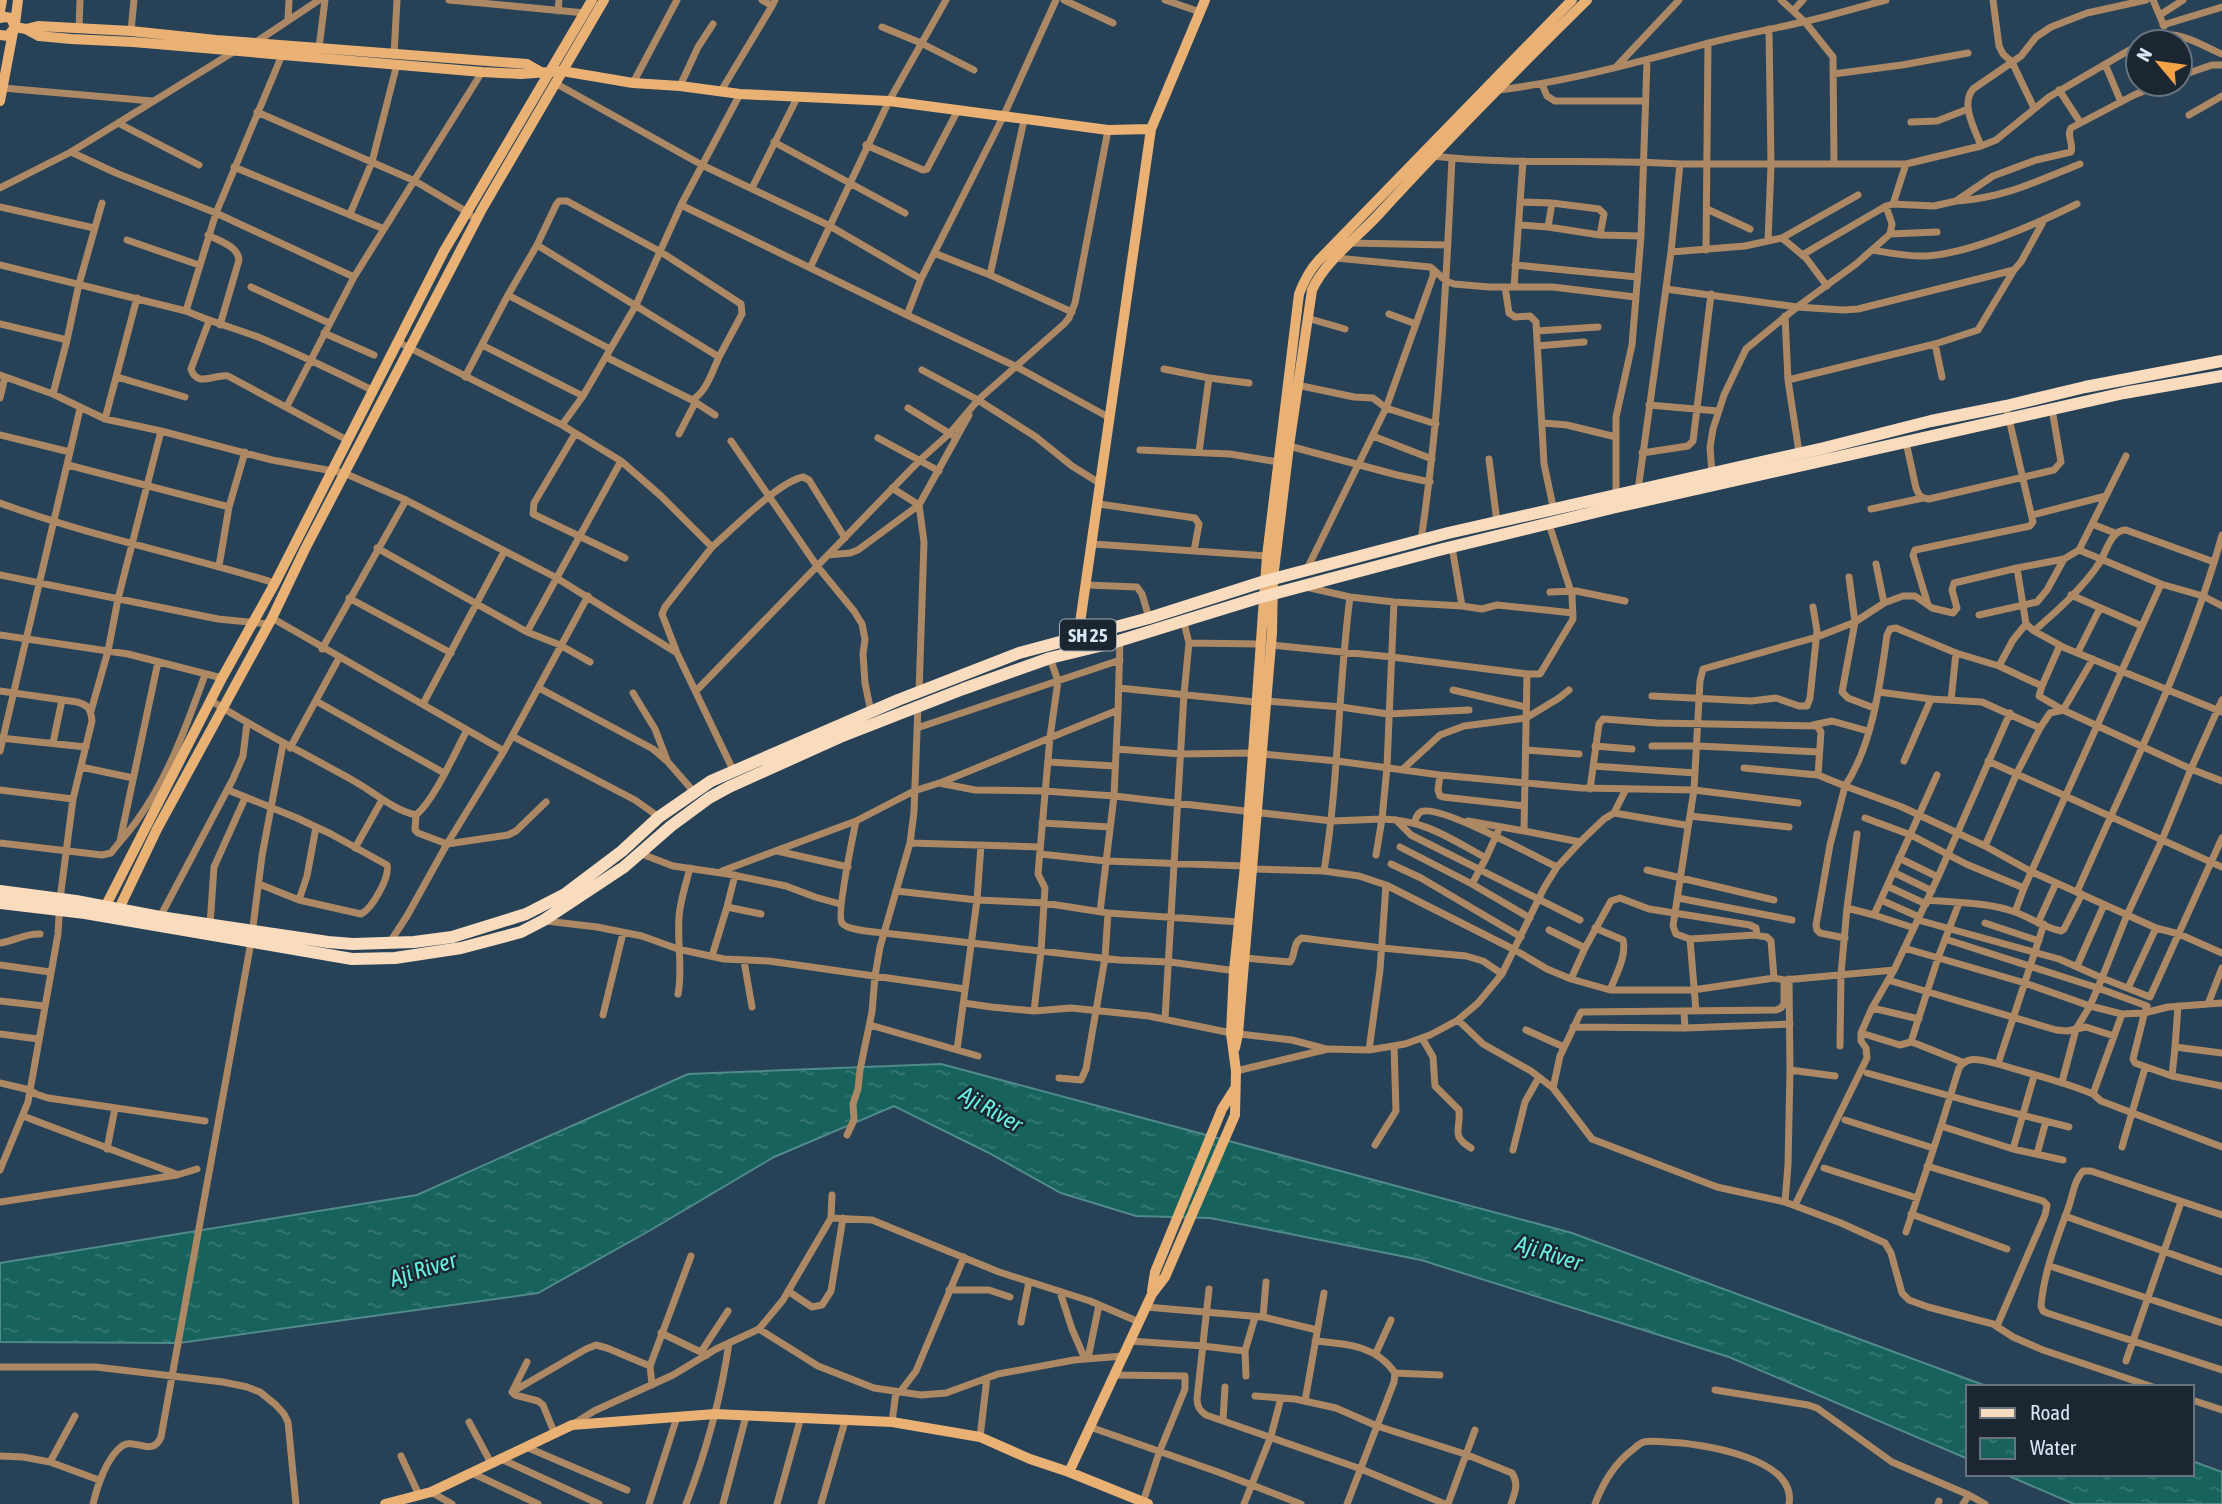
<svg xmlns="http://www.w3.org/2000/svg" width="2222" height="1504" font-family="'Asap Condensed',sans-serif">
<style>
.water{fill:url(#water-ripples);stroke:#518a8a;stroke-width:2}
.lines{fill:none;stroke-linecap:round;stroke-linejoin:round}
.street{stroke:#ac8864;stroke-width:7}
.secondary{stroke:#eab175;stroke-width:10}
.primary{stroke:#f9dbbe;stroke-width:12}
.labels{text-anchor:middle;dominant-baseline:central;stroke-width:5;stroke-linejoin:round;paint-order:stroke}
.shield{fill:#1b2631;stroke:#9fadba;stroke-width:2}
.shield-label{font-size:19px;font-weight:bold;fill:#d8e7f5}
.water-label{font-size:23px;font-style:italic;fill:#69f0e3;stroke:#1b2631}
</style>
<defs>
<pattern id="water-ripples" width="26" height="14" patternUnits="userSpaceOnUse" patternTransform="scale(1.75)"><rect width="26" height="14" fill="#17625c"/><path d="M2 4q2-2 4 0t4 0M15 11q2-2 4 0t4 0" fill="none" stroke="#387874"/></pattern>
</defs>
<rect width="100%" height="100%" fill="#274157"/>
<path class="water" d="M941 1064 1572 1233 1989 1387H1968V1459L1729 1357 1421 1260 1210 1218 1136 1216 1061 1193 987 1152 894 1106 774 1157 649 1231 538 1293 179 1343 0 1342V1263L417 1195 688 1074Z
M2192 1461 2222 1472V1504H2074L2004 1474H2192Z"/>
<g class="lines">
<path class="street" d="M449 0 585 13
M762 0 772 6 775 0
M1056 0 1003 117 921 279 907 315 1017 367 1110 418
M1064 0 1113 23
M1165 0 1200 12
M1781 0 1805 22 1833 57 1834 163
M1993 0 1999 46 2003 54 2012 62 2034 108
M2153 0 2164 26
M558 11 559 0
M1793 11 1803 0
M2160 15 2183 0
M288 19 289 0
M2163 25 2222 7
M882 27 921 43 974 70
M79 29 80 0
M131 31 134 0
M256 42 319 0
M2143 42C2173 25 2194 42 2222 54
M319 48 325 0
M394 55 397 0
M2105 64 2121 102
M1617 66 1679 0
M1833 74 1902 65 1968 53
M2180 76 2212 65H2222
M555 83 702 165 828 225 921 279
M633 83 677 0
M1542 84 1547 96 1555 101H1644
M680 86 698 47 713 24
M3 88 152 101
M1499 90C1570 81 1639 62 1709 43 1740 35 1772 29 1803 22 1831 16 1859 7 1886 0
M2059 90 2080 122
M721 91 772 6
M257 112 415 181 467 212 476 220
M2189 115 2222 96
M1911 122 1937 121 1968 109
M118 123 199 165
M774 142 905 213
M866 145 923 170 927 169 958 110
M1981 146C1975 129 1960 105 1973 89L2021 56 2036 37 2051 27 2087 13 2146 0
M71 152 116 173 216 213 354 277
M1431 156C1514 165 1597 159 1680 164H1906L1981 146 1996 140 2049 97 2138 45
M234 167 384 229
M0 188 71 152 235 51
M752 188 798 96
M1957 201C2003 198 2038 181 2080 164
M1520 202 1552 203 1599 209 1604 214 1600 235
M1552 203 1548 227 1600 235 1641 236
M1893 204 1906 164
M681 205 907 315
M0 207 94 228
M1707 209 1750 229
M350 214 372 162 397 64
M1519 225 1548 227
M1890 234 1937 232
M208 235C219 241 238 246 239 260L220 325
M1782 238 1806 258 1827 286
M127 240 199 265
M1768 241 1771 165 1769 29
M1350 243 1448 245
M537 245 719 357C713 370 706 393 692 400L606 357
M1706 250 1708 44
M1872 250C1890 253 1909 257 1927 256 1972 253 2036 224 2077 204
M1671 252 1745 246 1782 238 1858 195
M934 253 990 275 1072 312
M1802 255 1886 206 1893 204 1934 206 1956 201 1993 176 2036 160 2071 152C2074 143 2066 136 2071 128L2134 95 2161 84
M0 265 186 311C211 322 238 329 263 339 300 355 336 372 372 390
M1515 265 1637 277
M810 268 889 101 946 0
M1433 269 1446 281 1454 284 1489 287H1553L1635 297
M990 275 1024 120
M251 287 329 323
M1505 287 1509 313 1515 317 1530 316 1536 322 1544 464 1554 511
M1514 287 1523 161
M1666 289 1797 307 1843 310 1858 309 2014 270 2021 262 2044 220
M508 295 537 245 556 205 559 201H567L661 252 741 304 742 314 719 357
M186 311 216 213 282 55
M1389 314 1416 324
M1785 316 1788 380 1799 452
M1307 318 1345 329
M209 321 191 369C197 388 214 374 228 376L347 440
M0 324 67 340 79 284 102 203
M1537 331 1598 327
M324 333 374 355
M398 342 562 425 621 461 661 496 712 547 665 607 662 614 677 653 734 772
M1935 344 1942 377
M482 345 583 396
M1537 346 1584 342
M1164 369 1209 378 1249 383
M922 370 978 400
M0 375 53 394 105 419 161 431 272 460 344 473 406 500 555 577 677 653
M117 377 185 397
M465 377 508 295 610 349
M1788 380 1935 344 1978 330 2014 270
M1297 385 1354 397 1373 398 1386 408 1436 424
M53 394 67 340
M0 398 5 377
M692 400 715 415
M977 402 978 400 1036 437 1072 466 1101 484
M1649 405 1718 411
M287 406 354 277 482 72
M908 408 952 435
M105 419 137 298
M1543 423 1567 425 1616 437
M562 425 583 396 636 305 681 205 740 94
M575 434 534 503 533 514 625 558
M679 434 695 403
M0 435 70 452
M1373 436 1432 459
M878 438 939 471
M731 441 817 566 854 611 862 624 865 639 863 654 865 683 871 712
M1906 442 1916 488C1919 496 1921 498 1929 499L2054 470 2061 462 2052 409
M1289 446 1397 475 1430 482
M1140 450 1230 454 1278 462
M1199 452 1209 378
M1642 453 1688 446 1693 441 1711 294
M2126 456 2079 550 2161 584 2203 596 2222 606
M1489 459 1497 522
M68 465 229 507
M1712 474 1710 447 1713 429 1724 395 1746 349 1797 307 1856 264 1890 234 1892 224 1886 206
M892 488 919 505 924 542 919 693
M1638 490 1671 252 1680 164
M1616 496V417L1632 345 1641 236 1647 61
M0 503C89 536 184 555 275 583
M1099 504 1195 518 1199 524 1194 551
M1871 509 1923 498
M2032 515 2106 496
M2092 524 2115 533
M1421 540C1440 414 1446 286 1452 158
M1093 544 1267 556
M712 547C733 529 778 482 803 477L809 480 845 538
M1452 547 1462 606
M377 548 527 632 560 645 590 662
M828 555 850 553 858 550 919 505 969 415
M1876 564 1884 603
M219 566 229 507 245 452
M2017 568 2064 559
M1306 571 1386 408 1433 276V269L1430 267 1336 258
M0 575 218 619 268 624
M1849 577 1855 622 1842 692 1848 698 1874 708
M1087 585 1137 587 1142 594 1149 618
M1306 587 1350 597 1394 602 1462 606 1482 609 1497 605 1573 613
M1550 592 1576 591 1625 601
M349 598 451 653
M1928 605 1913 555 1915 550 2030 526 2033 522 2006 406
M1979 615 2037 602 2047 590 2064 559 2079 550
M272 618 504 751
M2142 626 2161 584
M2034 631C2058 610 2083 588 2100 562 2107 550 2111 530 2126 530L2214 562
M527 632 621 461
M0 635 128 654 222 678
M1189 643 1260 644
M1271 645 1392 657 1527 674H1540L1573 619 1572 595 1549 524
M2060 645 2042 686 2039 696 2063 710 2093 659
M322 649 406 500
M2078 652 2100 608
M1999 666 2042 686
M1527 674 1524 831 1580 842
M539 688 653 749 667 761 694 792
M1119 688 1255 702
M1453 690 1526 707
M0 691 77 702C88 705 91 709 92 721L73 799 60 899 58 934 28 1102 0 1170
M696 691 920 460 950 433 978 400 1064 324 1069 318 1075 303 1108 130
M1879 692 1931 699 1982 702 2040 728
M633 693 655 729 667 760
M1652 696 1751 701 1776 698 1799 706H1807L1810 698 1817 631 1813 607
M210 700C257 730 306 754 354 781 374 792 393 810 416 815 435 799 454 754 467 730
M1951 700 1956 653
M316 701 444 773
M1266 701 1341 707 1388 714 1469 710
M423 704 504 552
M91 711 108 651 118 599 161 431
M1813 725 1832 721 1868 731
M917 728 1120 660
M512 736 635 800 659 817
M0 738 86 747
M53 743 62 700
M1595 746 1632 749
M1652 746H1698L1819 752
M290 748 339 658
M1116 749 1181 754 1252 753 1337 761 1440 775 1581 788 1694 790 1688 828
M1526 750 1579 754
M0 751 80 409
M1904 761 1931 699
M1988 761 2222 867
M1049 762 1114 766
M1593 766 1695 773
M81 767 133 778
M1744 768 1818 775 1845 786C1873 744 1880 684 1887 635L1890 629 1896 628 1956 653 1999 666 2013 640 2026 624
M1403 769 1440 735 1464 726 1526 718 1559 698 1569 690
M1440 775 1438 790 1440 796 1443 797 1524 806
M940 783 1118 710 1120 640
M1590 789 1599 724 1603 719 1657 723 1817 726 1821 732 1818 775
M0 790 73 799
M228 790 297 818 331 834 387 865C390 877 372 909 361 914L299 900
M1798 803 1694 790 1700 681 1703 669 1817 637 1855 622 1884 603 1903 596H1915L1932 608 1953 613 1957 608 1952 590 1954 583 2017 568 2026 624 2034 631 2065 648 2222 712
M1614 813 1626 789
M416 815 415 830 418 833 447 844 508 835 516 831 546 802
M1690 816 1789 827
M1865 818 1911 835 1966 864 2024 888 2142 626 2071 595
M1396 820 1411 835 1580 920
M1468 821 1524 831
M1042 823 1110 827
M1414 823C1416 818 1418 811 1424 811 1446 808 1532 855 1557 867
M1857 834 1847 908 1874 915
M120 841 158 662
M0 843 102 855 111 853C119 842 130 831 138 819 169 776 187 724 205 675
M910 843 1040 847
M1985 846 2017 773 2040 728 2050 713 2063 710 2191 769 2222 781
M1400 847 1472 884 1530 918
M355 848 382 800
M777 851 848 867
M639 853 673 866 728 874 786 886 815 897 840 904
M1040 854 1106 861 1245 866 1253 869 1324 871 1359 876 1386 885 1515 950 1547 969 1571 979 1610 990H1693L1774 978 1784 980 1894 970
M1376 855 1382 819C1425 820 1449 838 1486 858L1472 884
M1486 858 1500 827
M1899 858 1938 877
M1391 864 1421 878 1521 937
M1647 870 1774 900
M722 871 856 821
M1324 871C1339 780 1338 688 1350 597
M1893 872 1932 891
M735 875 727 907 761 914
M259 884 299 900 307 876 316 827
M1887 886 1926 904
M896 891 977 900 1044 903 1108 913 1239 922
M2077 892C2128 775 2188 659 2222 535
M1678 898 1792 920
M1881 900 1919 917
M1927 900C1956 903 1988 902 2015 912 2031 918 2045 928 2061 931L2064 929 2082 894
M1100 912 1114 796 1118 710
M2015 912 2024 888
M160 917 233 779 243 756 247 723
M1918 920 2059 959 2102 978 2127 915 2162 840 2191 769 2222 700
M546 921 597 927 642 936 678 949 724 959 769 961 965 989
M1985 923 2039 941
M2038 923 2056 883
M2044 924 1998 1064C2030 1074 2062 1081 2093 1094L2122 1014
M210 925 214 867 245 798
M1595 928 1623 940C1627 955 1616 975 1610 990
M1914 928 1874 915 1937 775
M1549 930 1585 948 1571 979
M1845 938 1820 933 1817 930 1816 925 1830 845 1845 786 1902 807 1985 846 2030 871 2156 928 2179 934 2222 953
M1690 939 1755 935 1767 937 1771 941 1774 978
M1945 939 2098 988 2147 1006
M390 942 407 916 447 844 504 751 588 596
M0 943C14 941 26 933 40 934
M1585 948 1611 901 1620 898 1649 909 1750 925 1756 928 1757 935
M1904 948 2025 983 2090 1006 2122 1014 2144 1013 2168 1007 2222 1003
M712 956 727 907
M1245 958 1290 962C1296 955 1292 943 1302 938L1382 948 1466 956 1483 961 1502 974
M744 961 752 1007
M0 965 50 972
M2077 966 2104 905
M1236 971 1170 962 1119 960 884 933C875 932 846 930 842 923 836 915 853 836 856 821L914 791 939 783 975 790 1044 791 1114 796 1332 821 1382 819 1387 767 1394 602
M1789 979 1790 1070 1788 1165 1785 1202 1841 1223 1885 1243 1891 1253 1902 1293 1909 1300 1928 1307 1993 1324 2013 1337 2043 1350 2153 1387
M1888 980 2056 1030 2067 1031 2086 1027 2114 1036
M2128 988 2156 928
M678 994C683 968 677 944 679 917 680 901 686 884 690 868
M0 1001 44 1006
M964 1003 991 1007 1034 1011 1071 1008 1149 1016 1231 1033 1292 1040 1326 1049
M2208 1004 2222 968
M1872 1008 1919 1019
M1034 1011 1041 951 1045 888 1038 874 1050 737 1058 681 1050 658
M2145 1011 2133 1059 2135 1063 2172 1076 2222 1086
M1684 1012 1685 1028 1790 1024
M603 1015 623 933
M1165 1019 1184 694 1189 643 1183 619
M1458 1020 1483 1044 1531 1071 1553 1088 1592 1139 1717 1187 1785 1202
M870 1025 978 1056
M1573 1027 1685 1028
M1526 1030 1564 1047
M1861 1033 1900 1045 1911 1042 1917 1044 1962 1062
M0 1034 38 1039
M1422 1038 1433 1057 1435 1086 1459 1110C1461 1131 1450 1135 1471 1148
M1911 1042 1938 958 1959 903
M1840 1046 1841 974 1847 908
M2175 1047 2178 1006
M957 1050 977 900 981 845
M1369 1050 1380 970 1386 885
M1790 1070 1835 1076
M1236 1071 1328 1049 1369 1050 1405 1044 1430 1035 1458 1020 1478 1003 1502 974 1544 888 1557 867 1580 842 1604 819 1614 813 1685 825 1688 828 1673 926 1676 934 1690 939 1696 1011
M1867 1073 1979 1104 2069 1127
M2034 1076 2013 1149 2063 1160
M2172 1076 2175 1047 2222 1053
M1059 1078 1081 1080 1086 1069 1105 958 1108 913
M2062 1082 2076 1029 2090 1006 2102 978 2150 997 2222 838
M0 1083 30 1090 36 1094 48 1098 205 1121
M1553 1088 1560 1056 1581 1012 1776 1010 1781 1008 1784 1004V980
M2093 1094 2101 1101 2222 1147
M23 1116 176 1174
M1845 1120 1933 1148
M1941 1126 1959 1068C1968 1054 1984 1061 1998 1064
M847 1135 854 1120 853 1104 858 1089 860 1070 872 1012 875 976 880 947 910 843 914 812 918 705
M1375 1145 1396 1111 1394 1046
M2122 1147 2145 1068
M107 1149 115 1108
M1513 1150 1525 1102 1539 1077
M2037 1154 2046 1121
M1927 1166 2043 1201 2047 1205 2045 1215 1997 1326
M1824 1168 1917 1198
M0 1202 177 1175 197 1169
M1795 1205 1867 1058 1866 1048 1861 1041V1033L1872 1008 1894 970 1938 877 2010 713
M1911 1214 2007 1249
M2222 1215 2091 1171H2083C2074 1181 2073 1194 2069 1206 2057 1239 2044 1271 2041 1306L2043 1311 2047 1313 2222 1370
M2065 1216 2222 1272
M831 1218 872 1220 999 1272 1090 1301 1139 1322
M1906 1232 1941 1126 2013 1149
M2050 1266 2222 1323
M1209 1289 1197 1399C1197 1407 1200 1411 1206 1415L1361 1469 1445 1504
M949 1290H989L1010 1297
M788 1291 812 1307 822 1305 831 1291 843 1218
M1060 1292 1072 1329 1085 1359
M1146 1307 1263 1317 1317 1330
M1263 1317 1266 1282
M1021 1322 1029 1282
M759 1329 818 1366 874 1388 921 1395 946 1393 998 1374 1074 1360 1123 1356
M661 1333 707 1355
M1130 1341 1203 1346 1245 1351
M1315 1341C1346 1344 1376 1345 1395 1373L1394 1382 1347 1504
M701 1352 728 1311
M1376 1353 1391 1320
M1088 1358 1099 1305
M2126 1361 2181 1202
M527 1362 512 1392 515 1395 538 1401 543 1405 554 1432
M0 1367H96L223 1382 247 1387 260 1392 276 1405 284 1414 288 1422 296 1504
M1395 1373 1440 1375
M1114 1375 1185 1376V1389L1159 1453 1143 1502
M1246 1376 1245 1351 1255 1317
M652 1385 650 1366 691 1256
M1715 1390 1808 1405 1817 1408 1892 1462 1969 1495
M512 1392 586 1349 596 1345 607 1348 650 1366
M900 1392 916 1371 964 1257
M1255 1396 1295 1399 1336 1408 1377 1426 1465 1454 1512 1473C1519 1484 1515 1492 1511 1504
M2192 1400 2222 1410
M1305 1401 1324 1293
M1223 1420 1225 1387
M469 1422 491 1463
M892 1422 896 1392
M572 1425 594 1411 673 1375 716 1349 759 1329 783 1300 831 1218 832 1195
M1090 1427 1218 1472 1301 1504
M980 1437 987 1378
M526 1447 627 1490
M0 1456 23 1457 50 1462 99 1480
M401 1456 419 1495
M501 1459 599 1504
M50 1462 75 1416
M472 1473 538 1504
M431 1492 452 1504
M93 1504C97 1486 107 1457 122 1446 135 1437 152 1458 161 1437L251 942 262 856 283 744
M649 1504 677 1417
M686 1504C706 1452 721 1398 729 1343
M723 1504 746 1416
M777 1504 801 1417
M821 1504 846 1418
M1244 1504 1271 1436 1281 1398
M1448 1504 1475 1430
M1595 1504C1603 1483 1613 1465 1631 1451 1635 1448 1639 1443 1644 1442 1650 1440 1659 1442 1666 1442 1698 1443 1797 1457 1789 1504
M1938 1504 1939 1501
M1963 1504 1969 1495 1985 1504"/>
<path class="secondary" d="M0 11 2 0
M0 18 5 17 11 18 15 27 8 36 0 35
M15 24 18 0
M15 27 26 29 39 36 71 39 133 42 482 72 521 74 562 71 633 83 680 86 740 94 889 101 1108 130 1151 129
M26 29 38 26 131 31 216 40 527 64 541 72
M0 101 13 32
M1078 637 1151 129 1205 0
M102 913 222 678 275 583 444 251 592 0
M116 915 157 829 272 618 305 549 482 209 604 0
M1235 1048 1238 1034 1272 633 1273 579 1289 446 1312 290C1326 260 1357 238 1379 214 1446 141 1516 70 1587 0
M1152 1291 1155 1272 1222 1109 1234 1090
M1069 1472 1152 1294 1165 1277 1235 1115 1236 1071 1231 1033 1234 970 1245 866 1267 556 1299 294C1304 281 1309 271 1318 261L1572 0
M385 1504 431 1492 572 1425 715 1414 892 1422 980 1437 1030 1459 1069 1472 1148 1504"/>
<path class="primary" d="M0 891 76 901 160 917 328 942 353 944 414 942 452 937 526 914 565 894 622 851 659 817 711 781 898 700 1019 653 1149 618 1265 581 1448 533 1824 448 1931 421 2006 406 2085 387 2222 361
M0 903 85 913 352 959 395 958 461 948 521 932 544 920 624 867 671 826 709 798 729 787 840 737 963 689 1050 658 1112 643 1258 598 1439 550 1616 507 2124 393 2222 376"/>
</g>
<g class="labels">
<rect class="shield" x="1060" y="619.5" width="56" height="31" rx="5"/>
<g class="shield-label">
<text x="1088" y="635">SH 25</text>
</g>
<g class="water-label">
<text transform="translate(991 1109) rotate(30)">Aji River</text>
<text transform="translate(1549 1253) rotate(18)">Aji River</text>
<text transform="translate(423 1269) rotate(-17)">Aji River</text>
</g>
</g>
<rect x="1966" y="1385" width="228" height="91" fill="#1b2631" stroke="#67737f" stroke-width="2"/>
<rect x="1980" y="1408" width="35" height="10" fill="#f9dbbe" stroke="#67737f" stroke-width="2"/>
<text x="2030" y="1420" font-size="21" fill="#d8e7f5">Road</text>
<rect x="1980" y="1438" width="35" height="21" fill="url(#water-ripples)" stroke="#67737f" stroke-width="2"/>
<text x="2030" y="1455" font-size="21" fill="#d8e7f5">Water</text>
<g transform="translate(2159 63) rotate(299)"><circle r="33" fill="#1b2631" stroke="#67737f" stroke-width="2"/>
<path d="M0-5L12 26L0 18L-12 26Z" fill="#f4a344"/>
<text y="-10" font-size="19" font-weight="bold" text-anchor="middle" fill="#d8e7f5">N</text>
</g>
</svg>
